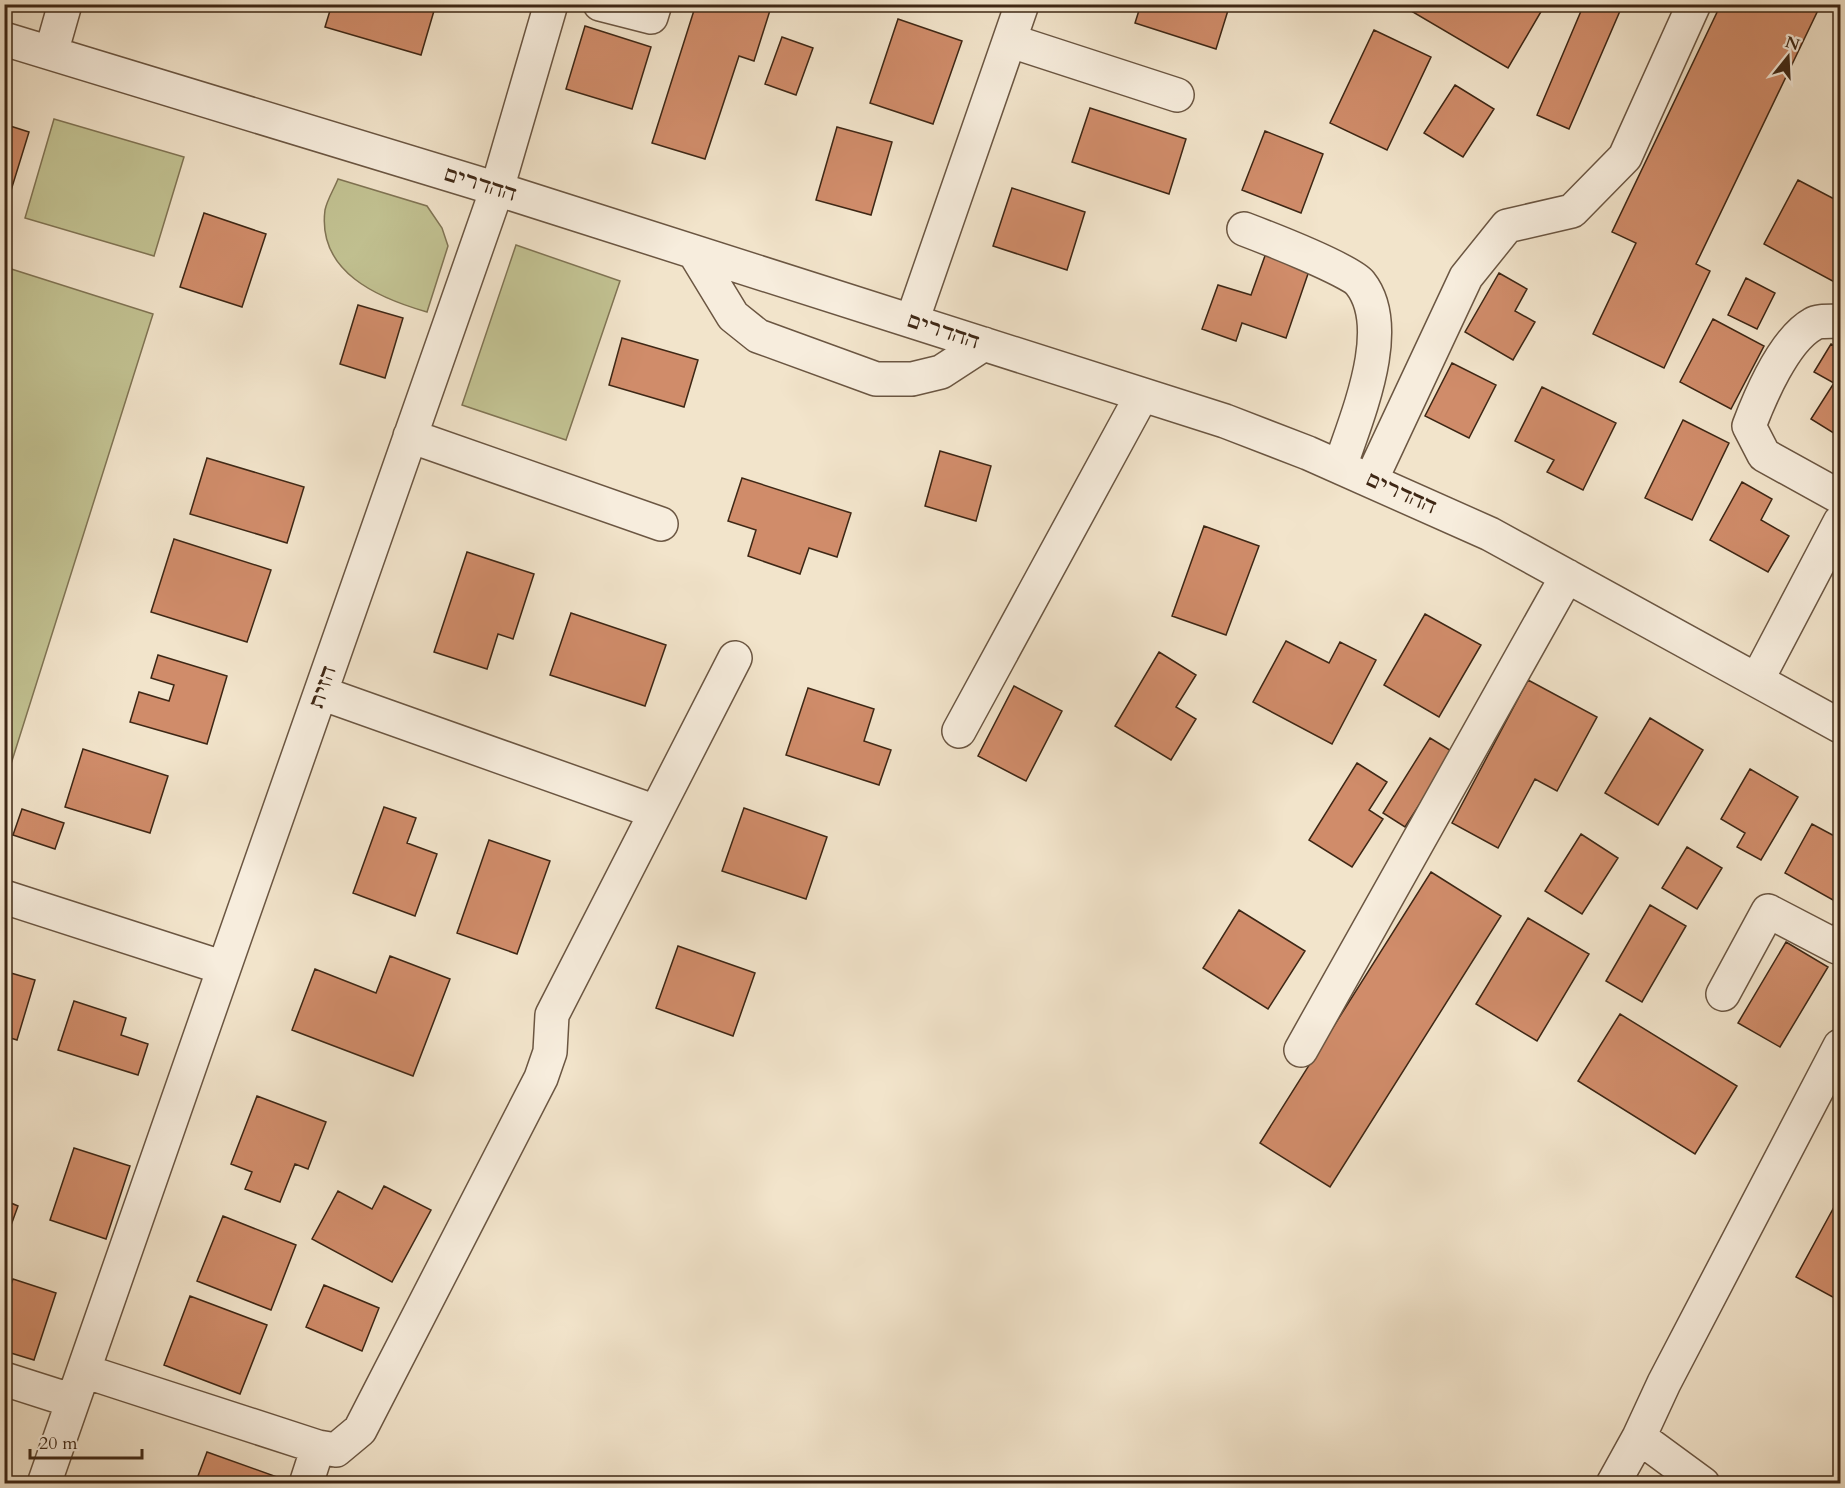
<svg xmlns="http://www.w3.org/2000/svg" width="1845" height="1488" font-family="Cardo,'Frank Ruhl Libre',serif">
<style>
.green{fill:#c2c292;stroke:#807454;stroke-width:1.5}
.building{fill:#d08c6a;stroke:#3e2715;stroke-width:1.5}
.lines{fill:none;stroke-linecap:round;stroke-linejoin:round}
.minor-casing{stroke:#6b5642;stroke-width:36}
.minor{stroke:#f7eddd;stroke-width:33}
.labels{text-anchor:middle;dominant-baseline:central;stroke-width:4.5;stroke-linejoin:round;paint-order:stroke}
.street-label{font-size:21px;fill:#3e2715;stroke:#f7eddd}
</style>
<rect width="100%" height="100%" fill="#f2e4cb"/>
<filter id="stains"><feTurbulence type="fractalNoise" baseFrequency=".00333" numOctaves="4"/><feColorMatrix values="0 0 0 0 .2 0 0 0 0 .09 0 0 0 0 .02 0 0 0 .5 -.17"/></filter>
<radialGradient id="worn" r=".72"><stop offset=".6" stop-color="#630" stop-opacity="0"/><stop offset="1" stop-color="#630" stop-opacity=".3"/></radialGradient>
<path class="green" d="M54 119 184 157 154 256 25 218Z
M338 179 427 206 442 228 448 246 427 312C378 298 317 272 325 210 327 200 334 189 338 179Z
M516 245 620 281 566 440 462 405Z
M5 267 153 314 5 783 4 267Z"/>
<path class="building" d="M332 4H436L421 55 325 27Z
M696 4H772L754 61 739 56 705 159 652 143Z
M1141 4H1230L1216 49 1135 23Z
M1408 4H1532L1542 10 1508 68 1406 8Z
M1584 4H1623L1569 129 1537 115Z
M1721 4H1821L1696 264 1710 271 1664 368 1593 334 1636 243 1612 232Z
M898 19 962 41 933 124 870 103Z
M585 26 651 47 632 109 566 89Z
M1374 30 1431 57 1387 150 1330 123Z
M782 37 813 48 796 95 765 84Z
M1455 85 1494 109 1463 157 1424 133Z
M1090 108 1186 139 1169 194 1072 162Z
M4 124 29 132 9 197 4 196Z
M837 127 892 142 871 215 816 200Z
M1265 131 1323 154 1301 213 1242 190Z
M1798 180 1840 202V285L1764 244Z
M1012 188 1085 212 1067 270 993 246Z
M204 213 266 234 242 307 180 287Z
M1266 253 1310 268 1286 338 1242 323 1236 341 1202 329 1218 285 1251 295Z
M1499 273 1527 289 1515 311 1535 322 1513 360 1465 332Z
M1746 278 1775 293 1757 329 1728 315Z
M358 305 403 318 385 378 340 364Z
M1713 319 1764 346 1731 409 1680 382Z
M622 338 698 360 684 407 609 385Z
M1831 344 1840 349V437L1811 419 1834 383 1814 372Z
M1452 363 1496 385 1469 438 1425 416Z
M1542 387 1616 423 1583 490 1547 472 1554 460 1515 441Z
M1683 420 1729 443 1692 520 1645 498Z
M940 451 991 466 976 521 925 506Z
M207 458 304 487 287 543 190 514Z
M742 478 851 513 837 557 809 548 800 574 748 556 756 530 728 521Z
M1742 482 1772 499 1761 520 1789 536 1768 572 1710 540Z
M1204 526 1259 546 1226 635 1172 616Z
M174 539 271 570 247 642 151 612Z
M467 552 534 574 513 639 498 634 487 669 434 652Z
M571 613 666 645 645 706 550 675Z
M1425 614 1481 645 1439 717 1384 685Z
M1286 641 1329 663 1340 642 1376 660 1332 744 1253 702Z
M1159 652 1196 675 1176 707 1196 719 1171 760 1115 726Z
M158 655 227 676 207 744 130 722 139 692 169 701 174 685 151 678Z
M1528 680 1597 717 1557 791 1535 779 1498 848 1452 823Z
M1014 686 1062 711 1026 781 978 756Z
M808 688 874 709 864 741 891 750 879 785 786 755Z
M1650 718 1703 750 1658 825 1605 793Z
M1430 738 1453 752 1405 827 1383 813Z
M83 749 168 776 150 833 65 807Z
M1357 763 1387 782 1369 810 1383 819 1352 867 1309 840Z
M1750 769 1798 797 1761 860 1737 847 1745 833 1721 819Z
M384 807 416 818 407 843 437 854 415 916 353 893Z
M744 808 827 837 806 899 722 871Z
M22 809 64 823 55 849 13 835Z
M1812 824 1840 839V847L1835 857 1840 860V904L1785 873Z
M1581 834 1618 858 1582 914 1545 891Z
M489 840 550 861 517 954 457 933Z
M1687 847 1722 868 1697 909 1662 888Z
M1431 872 1501 916 1330 1187 1260 1143Z
M1650 905 1686 926 1642 1002 1606 981Z
M1239 910 1305 951 1268 1009 1203 968Z
M1528 918 1589 954 1537 1041 1476 1004Z
M1786 942 1828 967 1780 1047 1738 1023Z
M678 946 755 973 733 1036 656 1008Z
M390 956 450 979 413 1076 292 1030 315 969 376 993Z
M4 971 35 980 17 1040 4 1036Z
M74 1001 126 1018 121 1035 148 1044 138 1075 58 1050Z
M1620 1014 1737 1086 1695 1154 1578 1081Z
M257 1096 326 1122 308 1169 295 1164 280 1202 245 1189 252 1172 231 1164Z
M74 1148 130 1166 106 1239 50 1220Z
M384 1186 431 1210 392 1282 312 1239 338 1191 372 1209Z
M1840 1196V1301L1796 1277Z
M4 1200 18 1206 6 1239H4Z
M223 1216 296 1245 271 1310 197 1281Z
M13 1279 56 1293 34 1360 4 1351V1304Z
M324 1285 379 1308 362 1351 306 1327Z
M190 1296 267 1325 240 1394 164 1365Z
M207 1452 291 1482V1484H195Z"/>
<g class="lines">
<g class="minor-casing">
<path id="minor" d="M600 4 651 17 655 4
M4 39 497 189 1225 421 1308 453 1490 534 1840 726
M1011 41 1177 95
M51 53 65 4
M1244 229C1265 237 1350 270 1360 283 1396 328 1356 418 1340 467
M694 252 733 316 758 336 876 379H912L941 372 984 344
M912 321 1022 4
M1840 321C1833 322 1819 320 1813 324 1784 340 1760 397 1749 426L1764 455 1840 497
M410 436 661 524
M1371 480 1466 277 1507 226 1572 211 1625 157 1694 4
M1757 680 1840 522
M321 693 656 812
M959 731 1142 395
M4 897 224 968 497 189 551 4
M1723 994 1768 911 1837 947 1840 940
M1301 1050 1567 576
M84 1371 318 1447 336 1450 360 1430 541 1078 550 1052 552 1015 735 658
M4 1379 73 1401
M44 1484 224 968
M306 1484 318 1447
M1613 1484 1639 1437
M1703 1484 1639 1437 1664 1383 1840 1046"/>
</g>
<use href="#minor" class="minor"/>
</g>
<g class="labels">
<g class="street-label">
<text transform="translate(480 184) rotate(17)">ההדרים</text>
<text transform="translate(943 331) rotate(18)">ההדרים</text>
<text transform="translate(1401 493) rotate(24)">ההדרים</text>
<text transform="translate(323 687) rotate(-71)">הזית</text>
</g>
</g>
<rect width="1845" height="1488" fill="none" stroke="#f2e4cb" stroke-width="24"/>
<rect x="6" y="6" width="1833" height="1476" fill="none" stroke="#3e2715" stroke-width="3"/>
<rect x="12" y="12" width="1821" height="1464" fill="none" stroke="#3e2715" stroke-width="1.5"/>
<g transform="translate(1788 57) rotate(18)" stroke="#f7eddd" stroke-width="4.5" paint-order="stroke">
<path d="M0-4.5L10 22L0 15L-10 22Z" fill="#3e2715"/>
<text y="-9" font-size="16" font-weight="bold" text-anchor="middle" fill="#3e2715">N</text>
</g>
<path d="M30 1449v9h112v-9" fill="none" stroke="#3e2715" stroke-width="3"/>
<text x="39" y="1449" font-size="18" fill="#3e2715" stroke="#f7eddd" stroke-width="4.5" paint-order="stroke">20 m</text>
<rect width="100%" height="100%" filter="url(#stains)"/>
<rect width="100%" height="100%" fill="url(#worn)"/>
</svg>
